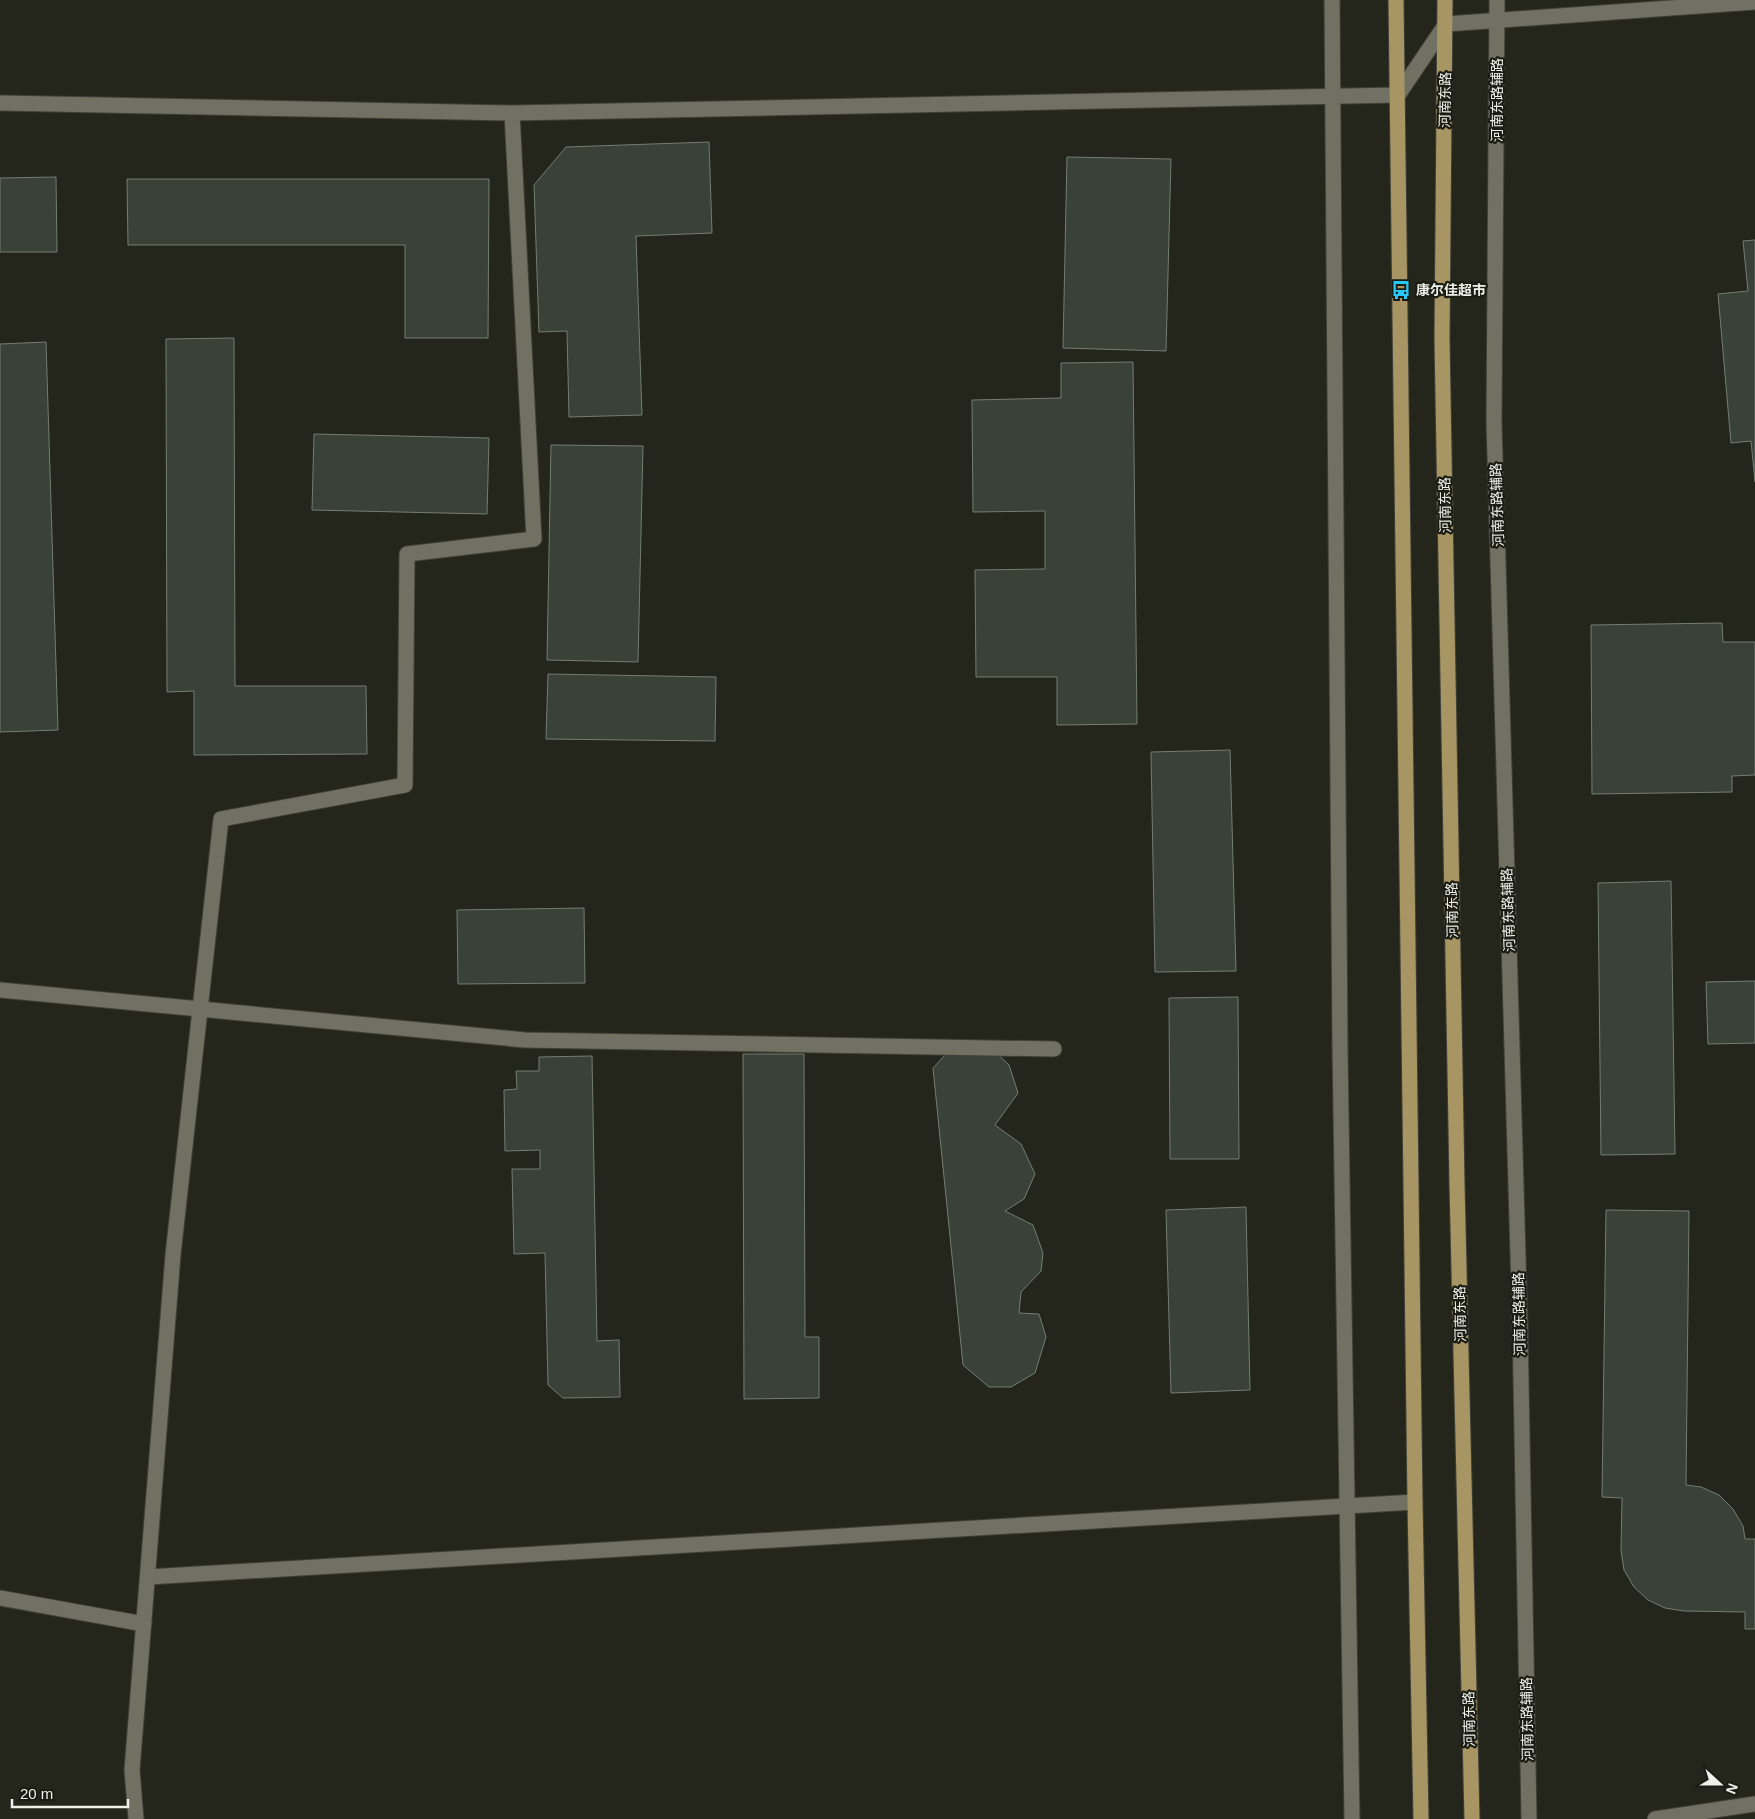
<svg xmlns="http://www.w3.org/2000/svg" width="1755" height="1819" font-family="Helvetica,'Noto Sans SC',sans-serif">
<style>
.building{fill:#3a4136;stroke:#757d71}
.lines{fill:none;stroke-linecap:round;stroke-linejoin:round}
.minor-casing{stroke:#404038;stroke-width:17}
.major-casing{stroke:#404038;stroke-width:17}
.minor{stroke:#707163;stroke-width:15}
.major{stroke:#a79563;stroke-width:15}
.labels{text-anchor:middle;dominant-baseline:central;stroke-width:4.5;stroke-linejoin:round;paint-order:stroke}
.street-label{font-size:14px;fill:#eff0e9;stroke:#1c1d12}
.poi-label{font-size:14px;font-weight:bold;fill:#eff0e9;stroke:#1c1d12;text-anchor:start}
</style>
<rect width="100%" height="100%" fill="#25261b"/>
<path class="building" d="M709 142 712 233 636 236 642 415 569 417 567 331 539 332 534 185 566 147Z
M1067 157 1171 159 1166 351 1063 348Z
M56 177 57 252H0V178Z
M127 179H489L488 338H405V245H128Z
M1755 240V482L1751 441 1731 443 1718 294 1748 291 1743 241Z
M234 338 235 686H366L367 754 194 755V691L167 692 166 339Z
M46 342 58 730 0 732V344Z
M1133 362 1137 724 1057 725V677H976L975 570 1045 569V511L973 512 972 400 1061 398V363Z
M314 434 489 438 487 514 312 510Z
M551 445 643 446 638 662 547 660Z
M1722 623 1723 642H1755V775L1732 776V792L1592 794 1591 625Z
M548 674 716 677 715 741 546 739Z
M1230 750 1236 971 1155 972 1151 752Z
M1671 881 1675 1154 1601 1155 1598 883Z
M584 908 585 983 458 984 457 910Z
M1755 981V1043L1708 1044 1706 982Z
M1238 997 1239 1159H1170L1169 998Z
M988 1045 1009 1065 1018 1093 995 1125 1021 1144 1035 1174 1024 1199 1005 1211 1033 1225 1043 1253 1041 1271 1021 1292 1019 1313 1039 1314 1046 1337 1035 1373 1011 1387H989L963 1365 933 1068 948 1052Z
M743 1054H804L805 1337H819V1398L744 1399Z
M592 1056 597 1341 619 1340 620 1397 563 1398 548 1385 545 1253 514 1254 512 1169H540V1150L505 1151 504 1090 517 1089 516 1071H539V1057Z
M1246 1207 1250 1390 1171 1393 1166 1210Z
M1606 1210 1689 1211 1686 1485 1701 1487 1719 1495 1733 1509 1743 1526 1745 1539H1755V1629H1745V1612L1684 1611 1665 1608 1648 1600 1634 1587 1624 1570 1621 1551 1622 1498 1602 1497Z"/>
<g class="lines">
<g class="minor-casing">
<path id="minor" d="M1332 0 1340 1049 1352 1819
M1497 0 1494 422 1520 1325 1529 1819
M0 103 512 113 1398 95 1446 24 1755 2
M0 990 525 1040 1054 1049
M148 1577 1415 1502
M0 1598 144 1624
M136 1819 132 1770 173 1255 221 819 405 785 407 554 534 539 512 113
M1655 1819 1755 1804"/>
</g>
<g class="major-casing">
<path id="major" d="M1396 0 1415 1502 1421 1819
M1445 0 1442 339 1457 1184 1472 1819"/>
</g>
<use href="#minor" class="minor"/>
<use href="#major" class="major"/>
</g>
<defs>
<g id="bus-bare" transform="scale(1.5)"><path d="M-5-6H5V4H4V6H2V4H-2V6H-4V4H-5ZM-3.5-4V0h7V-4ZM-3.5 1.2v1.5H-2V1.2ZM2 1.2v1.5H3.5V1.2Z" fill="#25c9fe" stroke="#1c1d12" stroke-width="2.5" paint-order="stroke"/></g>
</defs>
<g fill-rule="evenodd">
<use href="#bus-bare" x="1401" y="290"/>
</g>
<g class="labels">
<g class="street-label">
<text transform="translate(1445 100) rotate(-89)">河南东路</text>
<text transform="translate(1497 100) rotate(-90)">河南东路辅路</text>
<text transform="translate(1445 505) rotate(-91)">河南东路</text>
<text transform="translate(1497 505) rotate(-92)">河南东路辅路</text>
<text transform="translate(1452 910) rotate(-91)">河南东路</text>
<text transform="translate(1508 910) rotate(-92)">河南东路辅路</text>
<text transform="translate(1460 1314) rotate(-91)">河南东路</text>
<text transform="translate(1519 1314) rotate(-91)">河南东路辅路</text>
<text transform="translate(1469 1719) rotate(-91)">河南东路</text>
<text transform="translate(1527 1719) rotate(-91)">河南东路辅路</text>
</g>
<g class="poi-label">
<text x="1416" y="290">康尔佳超市</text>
</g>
</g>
<g transform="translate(1720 1784) rotate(111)" stroke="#1c1d12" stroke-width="4" paint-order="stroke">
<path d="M0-4L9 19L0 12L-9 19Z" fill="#eff0e9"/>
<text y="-8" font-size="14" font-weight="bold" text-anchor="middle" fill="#eff0e9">N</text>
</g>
<path d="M12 1799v8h116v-8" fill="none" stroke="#eff0e9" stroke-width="2.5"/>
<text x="20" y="1799" font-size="15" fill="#eff0e9" stroke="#1c1d12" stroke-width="4" paint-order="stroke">20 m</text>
</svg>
